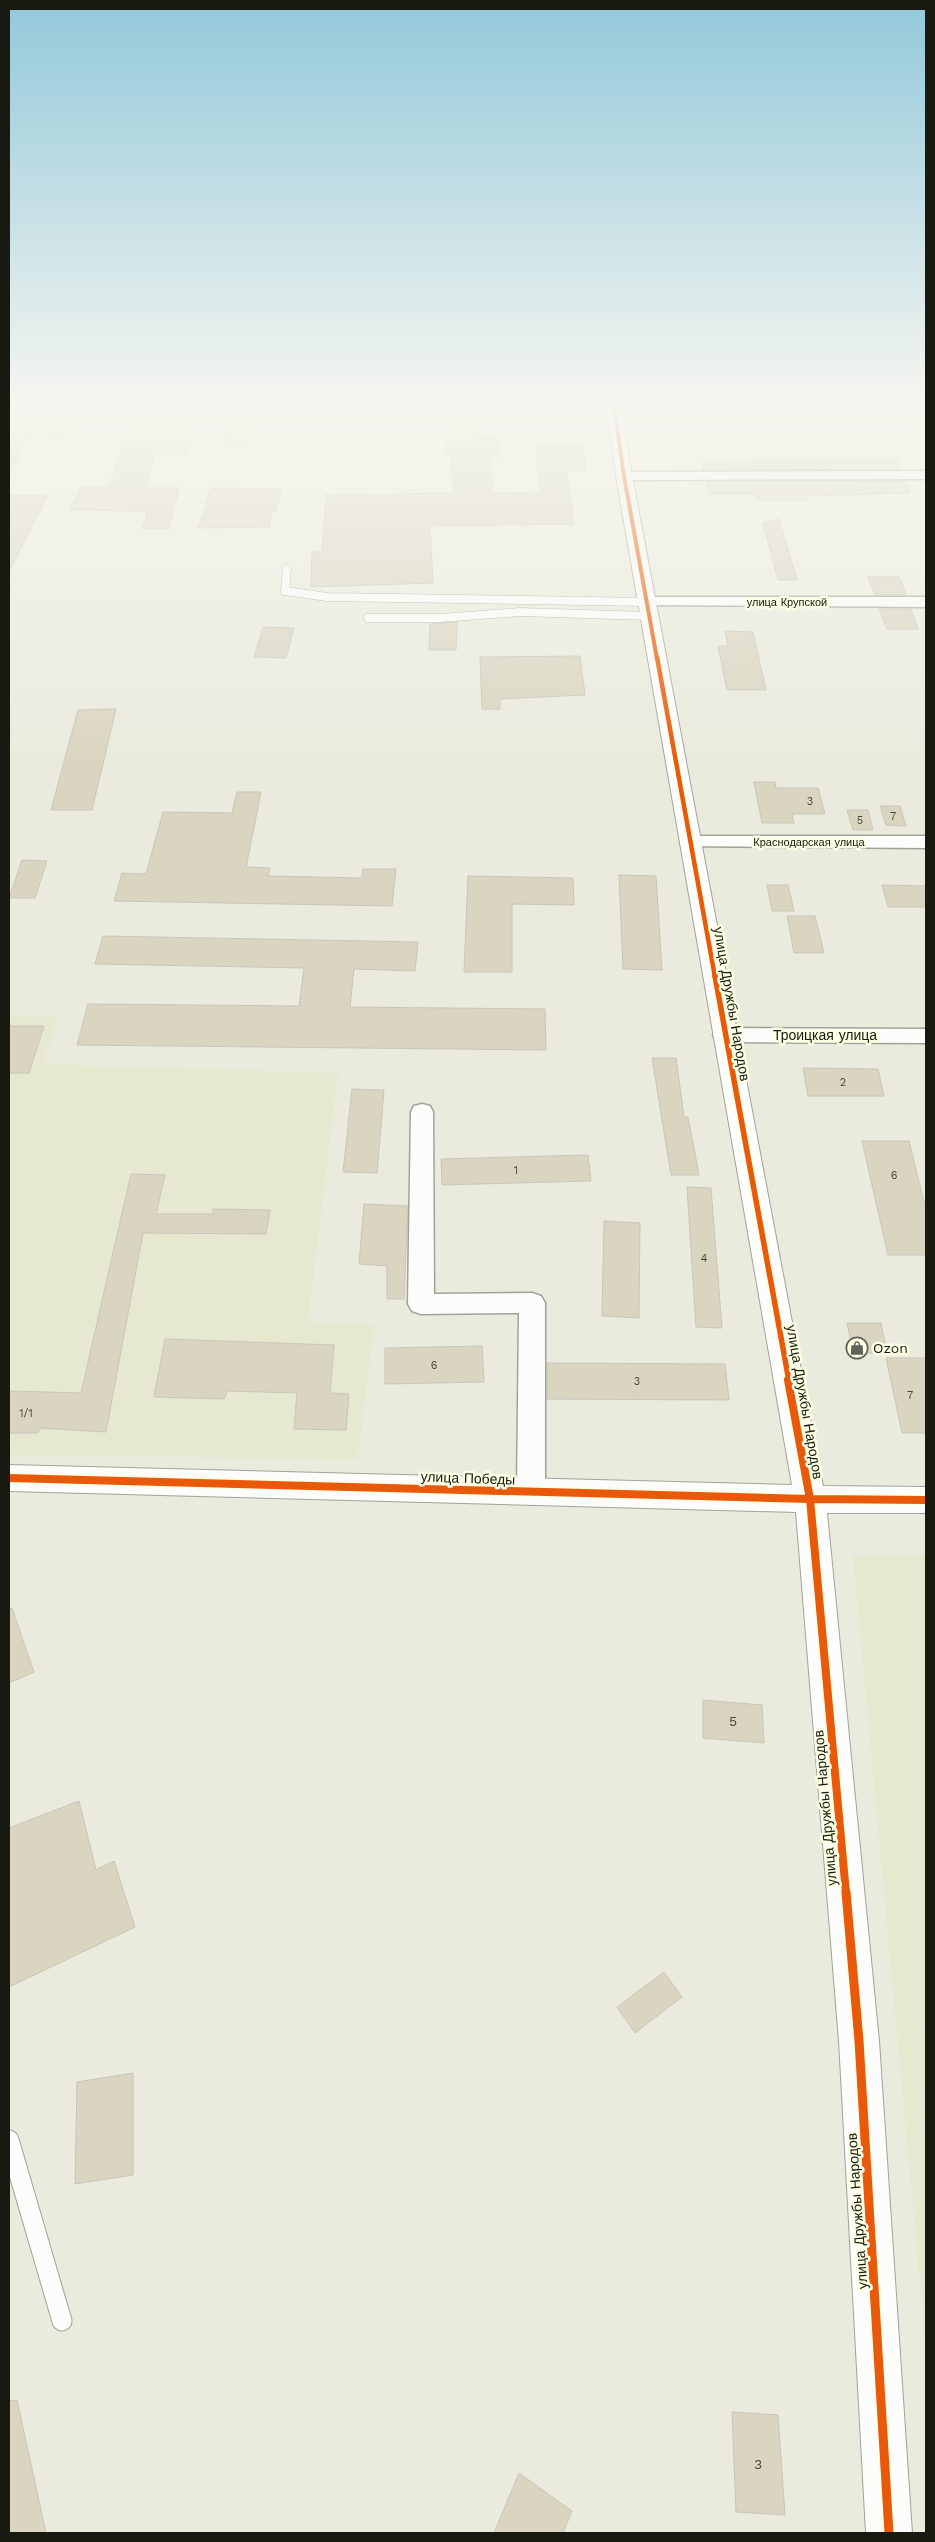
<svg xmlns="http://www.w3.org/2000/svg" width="935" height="2542" font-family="'Work Sans',sans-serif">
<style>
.built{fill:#e7e8d0}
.building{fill:#dad5c1;stroke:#c7c6bb}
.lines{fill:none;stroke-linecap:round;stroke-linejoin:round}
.lane-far1-casing{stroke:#a2a398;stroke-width:9}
.lane-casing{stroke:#a2a398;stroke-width:21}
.street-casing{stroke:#a2a398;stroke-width:3}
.secondary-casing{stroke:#a2a398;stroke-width:2}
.lane-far1{stroke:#fcfcfa;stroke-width:8}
.lane{stroke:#fcfcfa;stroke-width:19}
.street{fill:#fcfcfa;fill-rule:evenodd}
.secondary{fill:#fcfcfa;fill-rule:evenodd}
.cycleway-far4-casing{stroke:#fcfee4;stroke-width:5.5}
.cycleway-far3-casing{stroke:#fcfee4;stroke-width:7}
.cycleway-far2-casing{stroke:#fcfee4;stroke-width:9}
.cycleway-far1-casing{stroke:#fcfee4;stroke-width:11}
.cycleway-casing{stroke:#fcfee4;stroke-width:12}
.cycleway-far4{stroke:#e8590c;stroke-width:4}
.cycleway-far3{stroke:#e8590c;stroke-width:4.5}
.cycleway-far2{stroke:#e8590c;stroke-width:5.5}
.cycleway-far1{stroke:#e8590c;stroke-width:8}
.cycleway{stroke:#e8590c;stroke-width:9}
.labels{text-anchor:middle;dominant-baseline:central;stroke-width:5;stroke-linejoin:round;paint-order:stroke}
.far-street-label{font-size:11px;fill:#181910;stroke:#fcfee4}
.number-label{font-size:11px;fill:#4a493d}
.street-label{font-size:14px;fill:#181910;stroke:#fcfee4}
.poi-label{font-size:14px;fill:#181910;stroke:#fcfee4;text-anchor:start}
.near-number-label{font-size:14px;fill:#4a493d}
</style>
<rect width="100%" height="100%" fill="#eaebdd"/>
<path class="built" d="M9 1016 58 1017 43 1064 338 1073 308 1321 374 1324 358 1459 9 1455Z
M926 1555V2350L853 1556Z"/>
<path class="building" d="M9 407H76L72 418H75L67 436 28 435 9 477Z
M134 407H198L187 453H155L146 488H179L169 529H143L147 511 70 510 81 487H109Z
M236 407H258L246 448H223Z
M451 407H476L474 436H497L500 456 489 457 493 493 541 492 535 445 582 444 586 470H566L574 524 430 526 433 583 311 587 312 552H322L326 495 454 493 450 454H446Z
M754 458H897L901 469 704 470 702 461 755 462Z
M906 481 911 493 807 496 808 500H757L756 494H709L706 482Z
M211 488 281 489 276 512H271L269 527 198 528Z
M9 495 48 496 9 571Z
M779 519 797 580H778L763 523Z
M868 577H899L906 595H875Z
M879 609H911L918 629H887Z
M457 622 456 650H429L430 624Z
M263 627 294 628 286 658 254 657Z
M725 631 753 632 766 690H727L718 646H728Z
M580 656 585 695 500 699V709H482L480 657Z
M116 709 92 810H51L78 710Z
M754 782H775L776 788H818L825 814H792L794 823H762Z
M237 792H261L246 867 270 868 268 876 362 878 363 869H396L392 906 114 901 122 873 146 874 163 812 232 813Z
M880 806H900L906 826 886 825Z
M847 810H868L873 830H853Z
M22 860 47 861 35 898H9Z
M619 875 656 876 662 970 623 969Z
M468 876 573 878 574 905 512 904V972H464Z
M767 885H788L794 911H772Z
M882 885 926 886V907H888Z
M787 916H815L824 953H794Z
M103 936 418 942 415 971 354 969 350 1007 545 1009 546 1050 77 1045 88 1004 299 1006 304 968 95 964Z
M9 1026H44L29 1073H9Z
M652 1058H676L684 1117H688L699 1175H671Z
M803 1068 878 1069 884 1096H808Z
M352 1089 384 1090 377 1173 343 1172Z
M862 1141H909L926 1210V1255H888Z
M588 1155 591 1181 442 1185 441 1159Z
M131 1174 165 1175 156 1214H213V1209L270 1210 266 1234 143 1233 106 1432 39 1428 38 1433H9V1391L81 1393Z
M687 1187 711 1188 722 1328 696 1327Z
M364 1204 408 1206 404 1299H387V1266L359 1264Z
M604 1221 640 1223 639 1318 602 1316Z
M847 1323H881L887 1353H853Z
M165 1339 334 1345 330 1393 349 1394 346 1430 294 1429 297 1393 227 1391 224 1399 154 1397Z
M482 1346 484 1382 385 1384V1348Z
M886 1358H926V1433H902Z
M547 1363 725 1364 729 1400 547 1399Z
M12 1608 34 1672 9 1683V1609Z
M703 1700 762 1705 764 1743 703 1738Z
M79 1801 96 1870 114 1861 135 1927 9 1987V1828Z
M664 1972 682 1997 635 2033 617 2007Z
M133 2073V2175L75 2184 77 2082Z
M17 2400 46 2533H9V2401Z
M732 2412 778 2415 785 2515 736 2512Z
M519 2473 572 2511 563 2533H494Z"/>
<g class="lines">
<g class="lane-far1-casing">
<path id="lane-far1" d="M287 569 285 591 327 597 647 602
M368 618H440L520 612 650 616"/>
</g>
<g class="lane-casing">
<path id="lane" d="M9 2140 62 2321"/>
</g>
<g class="street-casing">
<path id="street" d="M926 471V479L624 480 617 476 624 472Z
M647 597H926V607L641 605 639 602 641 599Z
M691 836H926V848L684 846 681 842 684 838Z
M724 1028 926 1029V1043L724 1042 716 1040 713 1035 716 1030Z
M422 1104 430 1106 433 1112 434 1294 532 1293 541 1296 545 1303V1492L541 1501 531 1504 521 1501 517 1492 519 1313 421 1314 412 1311 408 1304 411 1112 414 1106Z"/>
</g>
<g class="secondary-casing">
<path id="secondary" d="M607 407H621L632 476 823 1486 926 1487V1513H827L879 2041 912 2533H866L839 2041 796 1512 9 1491V1465L792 1485 616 476Z"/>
</g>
<use href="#lane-far1" class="lane-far1"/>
<use href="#lane" class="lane"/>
<use href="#street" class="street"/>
<use href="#secondary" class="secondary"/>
<g class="cycleway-far4-casing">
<path id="cycleway-far4" d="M614 407 624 476 657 659"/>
</g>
<g class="cycleway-far3-casing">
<path id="cycleway-far3" d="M657 657 715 977"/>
</g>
<g class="cycleway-far2-casing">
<path id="cycleway-far2" d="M715 976 789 1381"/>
</g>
<g class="cycleway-far1-casing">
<path id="cycleway-far1" d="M788 1380 810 1499 846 1893
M9 1478 810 1499 926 1500"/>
</g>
<g class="cycleway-casing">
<path id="cycleway" d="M846 1892 859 2041 889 2533"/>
</g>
<use href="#cycleway-far4" class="cycleway-far4"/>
<use href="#cycleway-far3" class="cycleway-far3"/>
<use href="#cycleway-far2" class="cycleway-far2"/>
<use href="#cycleway-far1" class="cycleway-far1"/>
<use href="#cycleway" class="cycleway"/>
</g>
<linearGradient id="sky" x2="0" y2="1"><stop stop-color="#92c8da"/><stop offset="0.53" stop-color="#f6f6f0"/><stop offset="1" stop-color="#f6f6f0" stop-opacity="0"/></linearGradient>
<rect width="935" height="763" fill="url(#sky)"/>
<defs>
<g id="shop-ring" transform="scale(1.125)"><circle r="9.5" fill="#fcfee4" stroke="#626258" stroke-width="1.5"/><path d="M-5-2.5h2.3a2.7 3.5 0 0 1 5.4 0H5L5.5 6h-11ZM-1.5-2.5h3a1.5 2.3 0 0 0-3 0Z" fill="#626258"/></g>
</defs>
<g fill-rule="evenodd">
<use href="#shop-ring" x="857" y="1348"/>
</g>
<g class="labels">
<g class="far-street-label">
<text x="787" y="602">улица Крупской</text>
<text x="809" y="842">Краснодарская улица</text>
</g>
<g class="number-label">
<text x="810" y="801">3</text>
<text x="893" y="816">7</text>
<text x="860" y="820">5</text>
<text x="843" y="1082">2</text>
<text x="516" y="1170">1</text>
<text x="894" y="1175">6</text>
<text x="704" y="1258">4</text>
<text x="434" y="1365">6</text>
<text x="637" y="1381">3</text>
<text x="910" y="1395">7</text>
<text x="26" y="1413">1/1</text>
</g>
<g class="street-label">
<text transform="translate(732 1004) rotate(80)">улица Дружбы Народов</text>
<text x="825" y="1035">Троицкая улица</text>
<text transform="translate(805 1402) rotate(80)">улица Дружбы Народов</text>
<text transform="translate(468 1478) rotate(2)">улица Победы</text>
<text transform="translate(825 1808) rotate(-95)">улица Дружбы Народов</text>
<text transform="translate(857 2211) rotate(-94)">улица Дружбы Народов</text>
</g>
<g class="poi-label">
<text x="873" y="1348">Ozon</text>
</g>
<g class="near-number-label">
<text x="733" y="1721">5</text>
<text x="758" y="2464">3</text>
</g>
</g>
<rect width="935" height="2542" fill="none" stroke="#181910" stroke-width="20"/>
</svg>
